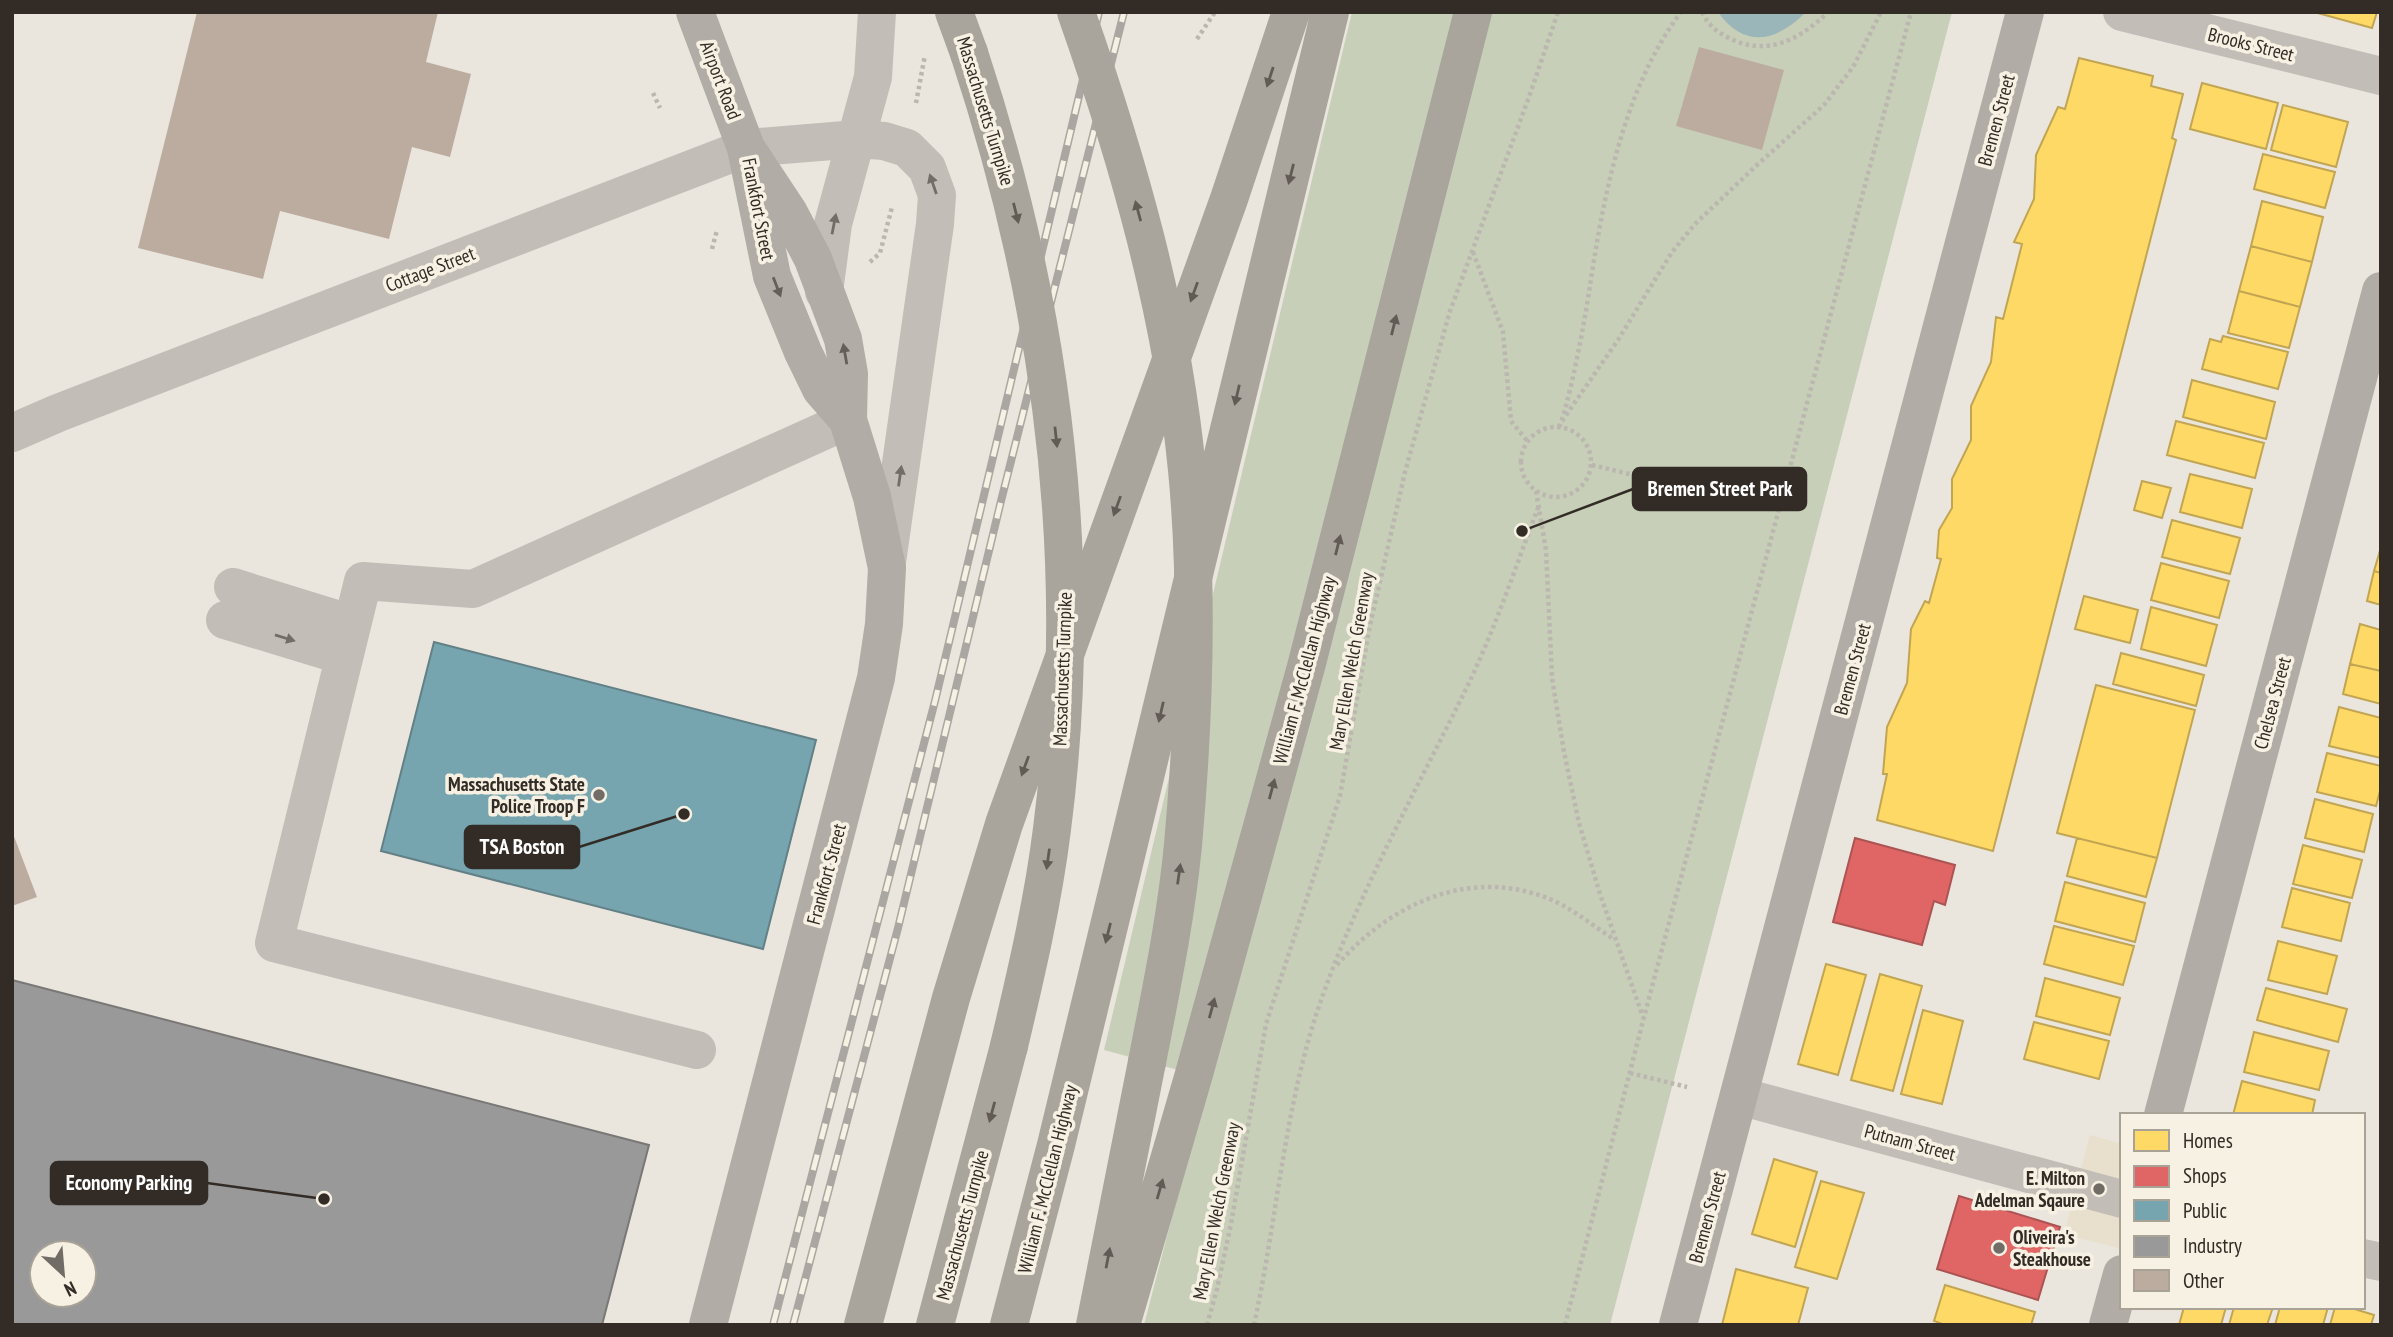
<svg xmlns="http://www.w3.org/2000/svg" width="2393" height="1337" font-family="'PT Sans Narrow',sans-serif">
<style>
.green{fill:#c7cfb8}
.plaza{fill:#e8dfcc}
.water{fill:#9bb6b9}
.homes{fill:#ffd966;stroke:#c2a553;stroke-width:2}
.shops{fill:#e06666;stroke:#ac5453;stroke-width:2}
.public{fill:#76a5af;stroke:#628086;stroke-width:2}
.industry{fill:#999;stroke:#7a7876;stroke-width:2;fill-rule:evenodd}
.building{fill:#bcaca0}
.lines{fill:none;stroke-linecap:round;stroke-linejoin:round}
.path{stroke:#bbb6af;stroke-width:4.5;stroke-dasharray:3.5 3.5;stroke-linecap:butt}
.minor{stroke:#c2bdb7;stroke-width:38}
.major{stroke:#b1aca6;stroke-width:38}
.highway{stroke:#a9a49c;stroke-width:38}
.rail-casing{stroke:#aaa6a1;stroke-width:8}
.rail{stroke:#f7f1e3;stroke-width:5;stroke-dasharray:16;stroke-linecap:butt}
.highway-bridge{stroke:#a9a49c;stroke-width:38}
.oneway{fill:#625b55}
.oneway2{fill:#736d67}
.oneway3{fill:#655f59}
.poi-dot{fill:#726c66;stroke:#f7f1e3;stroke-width:2.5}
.labels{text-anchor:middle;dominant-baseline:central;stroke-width:7;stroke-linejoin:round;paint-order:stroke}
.street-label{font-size:19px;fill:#322b26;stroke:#f7f1e3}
.poi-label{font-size:19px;font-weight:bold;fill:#322b26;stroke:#f7f1e3;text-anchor:end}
.leader{fill:none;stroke:#322b26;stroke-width:2.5}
.callout-dot{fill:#322b26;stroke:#f7f1e3;stroke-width:2.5}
.callout{fill:#322b26;stroke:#322b26;stroke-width:2.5}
.callout-label{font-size:21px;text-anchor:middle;font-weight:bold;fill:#fff}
</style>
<rect width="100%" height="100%" fill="#eae6dd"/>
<path class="green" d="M1352 12H1952L1610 1325H1144L1208 1078 1104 1050Z"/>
<path class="plaza" d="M2090 1135 2122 1144V1249L2064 1234Z"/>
<path class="water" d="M1718 12H1806C1777 41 1745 50 1718 12Z"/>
<path class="homes" d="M2314 12H2377L2372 28Z
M2079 58 2153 76 2151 86 2183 94 2172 138 2176 140 1993 851 1877 820 1887 774H1883L1887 727 1907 683 1911 629 1925 601 1929 603 1941 559 1937 558 1939 530 1952 508V479L1971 440V406L1991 362 1996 317 2003 319 2022 244 2014 242 2034 199 2036 155 2058 107 2065 109Z
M2202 83 2278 103 2266 149 2190 129Z
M2283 105 2348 122 2336 167 2271 150Z
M2263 154 2335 172 2325 208 2254 189Z
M2262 201 2323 217 2312 262 2251 246Z
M2251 246 2312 262 2300 307 2239 291Z
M2239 291 2300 307 2289 348 2228 333Z
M2223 336 2288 352 2278 389 2202 369 2210 339 2221 342Z
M2192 380 2275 402 2266 439 2183 417Z
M2176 421 2264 443 2255 478 2167 455Z
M2190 474 2252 489 2242 528 2180 512Z
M2142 481 2171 488 2162 518 2134 510Z
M2172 520 2240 538 2230 574 2162 557Z
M2381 547V573L2374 571Z
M2161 563 2229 581 2219 618 2151 600Z
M2374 571 2381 573V605L2367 601Z
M2084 596 2138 610 2130 643 2075 629Z
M2151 607 2217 625 2206 666 2141 649Z
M2360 624 2381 630V671L2350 664Z
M2121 653 2204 675 2196 706 2113 684Z
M2350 664 2381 671V704L2343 694Z
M2096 685 2195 710 2157 858 2057 833Z
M2339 707 2381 718V758L2329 746Z
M2327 753 2381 766V787L2376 806 2317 792Z
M2315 799 2373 814 2364 852 2305 838Z
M2077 838 2157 858 2146 897 2067 876Z
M2303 845 2362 860 2352 898 2293 884Z
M2065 882 2145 903 2135 942 2055 921Z
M2292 888 2350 903 2341 941 2282 927Z
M2054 926 2134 946 2123 985 2044 964Z
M2278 941 2337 956 2327 994 2268 980Z
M1826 964 1866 975 1838 1075 1798 1064Z
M1880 974 1922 986 1893 1091 1851 1080Z
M2045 978 2120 998 2110 1035 2036 1016Z
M2266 988 2347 1009 2338 1042 2257 1020Z
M1923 1010 1963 1021 1942 1104 1901 1094Z
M2034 1022 2109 1041 2099 1079 2024 1059Z
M2254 1032 2329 1051 2319 1090 2244 1072Z
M2242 1081 2315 1100 2312 1115H2233Z
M1774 1159 1817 1172 1795 1247 1752 1234Z
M1821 1181 1864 1193 1837 1279 1795 1267Z
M1736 1269 1808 1288 1798 1325H1722Z
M1945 1285 2035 1312 2031 1325H1945L1934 1321Z
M2184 1307H2226L2221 1325H2179Z
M2234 1307H2273L2267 1325H2229Z
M2280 1307H2328L2323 1325H2275Z
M2335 1307H2348L2374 1315 2371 1325H2330Z"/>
<path class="shops" d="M1855 838 1955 865 1945 905 1934 901 1922 945 1833 922Z
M1959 1196 2060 1227 2038 1300 1937 1269Z"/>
<path class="public" d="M434 642 816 740 763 949 381 851Z"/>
<path class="industry" d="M12 980 649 1145 602 1325H12ZM42 1253H84V1295H42Z"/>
<path class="building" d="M197 12H438L426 62 471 74 450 157 412 147 389 239 280 211 263 279 138 248Z
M1699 47 1784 70 1762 150 1676 126Z
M12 831 37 897 12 906Z"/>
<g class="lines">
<path class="path" d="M1702 12C1708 25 1717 32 1729 38 1766 57 1800 40 1828 12
M1197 39 1215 12
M653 93 660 108
M916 103 925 55
M712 249 717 230
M1473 252 1503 332 1511 421 1528 442
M870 262 880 253 892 207
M1562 421 1618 340 1672 252 1695 224 1757 165 1824 105 1853 67 1881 12
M1559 427C1565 414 1567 400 1571 386 1578 355 1584 324 1589 292 1603 199 1623 89 1681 12
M1521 462a35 35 0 1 1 70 0a35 35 0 1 1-70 0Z
M1592 465 1779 510
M1536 491 1546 550 1552 678 1564 752 1579 823 1600 894 1643 1017
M1337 965C1389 905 1468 867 1547 898 1571 907 1593 926 1615 940
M1630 1073 1687 1087
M1207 1325 1217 1289 1231 1224 1266 1024 1340 796 1369 630 1405 472 1450 311 1529 97 1558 12
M1254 1325C1277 1219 1284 1111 1318 1009 1356 897 1415 793 1467 687 1495 629 1516 566 1539 505
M1565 1325 1644 1017 1911 12"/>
<path class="minor" d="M2122 12 2381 76
M824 292 833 224 873 77 877 12
M12 433 58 413 746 148 857 139 884 141 907 148 927 168 937 195 935 224 887 562
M233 587 352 624
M225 620 344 656
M697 1050 274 943 363 581 473 589 848 420
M1739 1096 2122 1199
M2363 1258 2381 1262"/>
<path class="major" d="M695 12 746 148 772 276 803 352 821 389 848 420
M2163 1115 2381 291
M708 1325 876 678 884 624 887 568 872 497 848 420 849 374 843 339 813 259 789 213 746 148
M1678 1325 2025 12
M2108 1325 2122 1274"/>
<path class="highway" d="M954 12 969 53
M863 1325 951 998 1004 824 1229 199 1291 12
M935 1325 1009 1046
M1009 1325 1056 1145 1330 12
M1095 1325 1147 1062
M1121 1325 1194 1074 1307 663 1473 12"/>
<g class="rail-casing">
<path id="rail" d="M773 1325 935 701 1099 12
M793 1325 898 928 1001 501 1124 12"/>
</g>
<use href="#rail" class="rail"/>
<path class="highway-bridge" d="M1076 12C1128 160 1172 313 1187 470 1199 594 1194 721 1183 845 1176 918 1161 990 1147 1062
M969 53C1052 304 1086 566 1052 829 1043 902 1026 974 1009 1046"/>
</g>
<defs><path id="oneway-solid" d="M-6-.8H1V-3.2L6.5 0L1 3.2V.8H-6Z" transform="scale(1.75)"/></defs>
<g class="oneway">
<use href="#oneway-solid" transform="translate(1270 77) rotate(108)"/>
<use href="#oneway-solid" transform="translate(1291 174) rotate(104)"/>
<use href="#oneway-solid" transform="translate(1138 211) rotate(-105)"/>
<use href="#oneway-solid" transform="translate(1016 213) rotate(76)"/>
<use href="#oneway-solid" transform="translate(1194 292) rotate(110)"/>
<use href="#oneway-solid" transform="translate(1394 325) rotate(-76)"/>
<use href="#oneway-solid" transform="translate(1237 395) rotate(103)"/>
<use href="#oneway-solid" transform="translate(1056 437) rotate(84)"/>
<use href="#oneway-solid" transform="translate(1117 506) rotate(110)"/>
<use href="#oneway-solid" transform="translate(1338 545) rotate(-76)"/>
<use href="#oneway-solid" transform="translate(1161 712) rotate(103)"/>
<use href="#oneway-solid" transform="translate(1025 766) rotate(110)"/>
<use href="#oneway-solid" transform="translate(1272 789) rotate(-75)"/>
<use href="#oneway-solid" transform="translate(1048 859) rotate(98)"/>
<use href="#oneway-solid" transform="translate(1179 874) rotate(-82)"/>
<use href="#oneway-solid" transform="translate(1108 933) rotate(104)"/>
<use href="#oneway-solid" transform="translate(1212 1008) rotate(-75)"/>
<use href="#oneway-solid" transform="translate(992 1112) rotate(105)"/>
<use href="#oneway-solid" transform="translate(1160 1189) rotate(-74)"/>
<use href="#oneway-solid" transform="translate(1108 1258) rotate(-79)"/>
</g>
<g class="oneway2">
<use href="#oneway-solid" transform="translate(933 184) rotate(-109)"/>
<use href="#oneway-solid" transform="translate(834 224) rotate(-79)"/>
<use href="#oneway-solid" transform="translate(900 476) rotate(-82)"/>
<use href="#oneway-solid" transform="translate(285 638) rotate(17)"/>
</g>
<g class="oneway3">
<use href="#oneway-solid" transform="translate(777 287) rotate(69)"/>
<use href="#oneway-solid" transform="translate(845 354) rotate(-100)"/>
</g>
<g class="poi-dot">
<circle cx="599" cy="795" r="7"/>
<circle cx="2099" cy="1189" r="7"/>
<circle cx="1999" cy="1248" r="7"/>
</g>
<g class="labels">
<g class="street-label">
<text transform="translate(2251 44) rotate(14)">Brooks Street</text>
<text transform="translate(721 80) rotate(69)">Airport Road</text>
<text transform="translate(986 111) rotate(73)">Massachusetts Turnpike</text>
<text transform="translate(1996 120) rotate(-75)">Bremen Street</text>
<text transform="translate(759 209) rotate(79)">Frankfort Street</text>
<text transform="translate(430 269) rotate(-21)">Cottage Street</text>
<text transform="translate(1351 661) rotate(-80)">Mary Ellen Welch Greenway</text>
<text transform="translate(1062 669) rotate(-88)">Massachusetts Turnpike</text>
<text transform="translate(1852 669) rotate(-75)">Bremen Street</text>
<text transform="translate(1304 670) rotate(-75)">William F. McClellan Highway</text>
<text transform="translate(2272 703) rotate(-75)">Chelsea Street</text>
<text transform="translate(826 874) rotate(-75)">Frankfort Street</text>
<text transform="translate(1910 1142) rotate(15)">Putnam Street</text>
<text transform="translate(1047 1179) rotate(-76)">William F. McClellan Highway</text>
<text transform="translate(1216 1211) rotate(-79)">Mary Ellen Welch Greenway</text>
<text transform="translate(1707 1217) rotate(-75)">Bremen Street</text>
<text transform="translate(962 1225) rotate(-75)">Massachusetts Turnpike</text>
</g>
<g class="poi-label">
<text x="585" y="784">Massachusetts State<tspan x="585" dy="22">Police Troop F</tspan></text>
<text x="2085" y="1178">E. Milton<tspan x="2085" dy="22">Adelman Sqaure</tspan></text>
<text x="2013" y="1237" text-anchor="start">Oliveira's<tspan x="2013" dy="22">Steakhouse</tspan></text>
</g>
</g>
<path class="leader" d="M1522 531L1633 489M684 814L579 847M324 1199L207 1183"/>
<g class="callout-dot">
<circle cx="1522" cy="531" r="7"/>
<circle cx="684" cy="814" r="7"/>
<circle cx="324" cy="1199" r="7"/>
</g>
<g class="callout">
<rect x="1633" y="468" width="173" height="42" rx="7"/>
<rect x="465" y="826" width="114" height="42" rx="7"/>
<rect x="51" y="1162" width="156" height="42" rx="7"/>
</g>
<g class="callout-label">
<text x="1720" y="496">Bremen Street Park</text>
<text x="522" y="854">TSA Boston</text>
<text x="129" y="1190">Economy Parking</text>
</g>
<rect width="2393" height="1337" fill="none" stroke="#322b26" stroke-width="28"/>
<rect x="2120" y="1113" width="245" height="196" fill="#f7f1e3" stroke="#a8a297" stroke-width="2"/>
<rect x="2134" y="1130" width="35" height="21" fill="#ffd966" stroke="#a8a297" stroke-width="2"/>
<text x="2183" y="1148" font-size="21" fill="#322b26">Homes</text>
<rect x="2134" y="1166" width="35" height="21" fill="#e06666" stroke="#a8a297" stroke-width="2"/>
<text x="2183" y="1183" font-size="21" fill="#322b26">Shops</text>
<rect x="2134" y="1200" width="35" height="21" fill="#76a5af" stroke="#a8a297" stroke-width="2"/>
<text x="2183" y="1218" font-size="21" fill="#322b26">Public</text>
<rect x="2134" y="1236" width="35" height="21" fill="#999999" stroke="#a8a297" stroke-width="2"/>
<text x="2183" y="1253" font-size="21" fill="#322b26">Industry</text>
<rect x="2134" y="1270" width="35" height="21" fill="#bcaca0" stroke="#a8a297" stroke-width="2"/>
<text x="2183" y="1288" font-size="21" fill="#322b26">Other</text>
<g transform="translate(63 1274) rotate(154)"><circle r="33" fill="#f7f1e3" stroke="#a8a297" stroke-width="2"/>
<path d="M0-5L12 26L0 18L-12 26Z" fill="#726c66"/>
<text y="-10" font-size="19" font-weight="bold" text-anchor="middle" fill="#322b26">N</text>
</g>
</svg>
